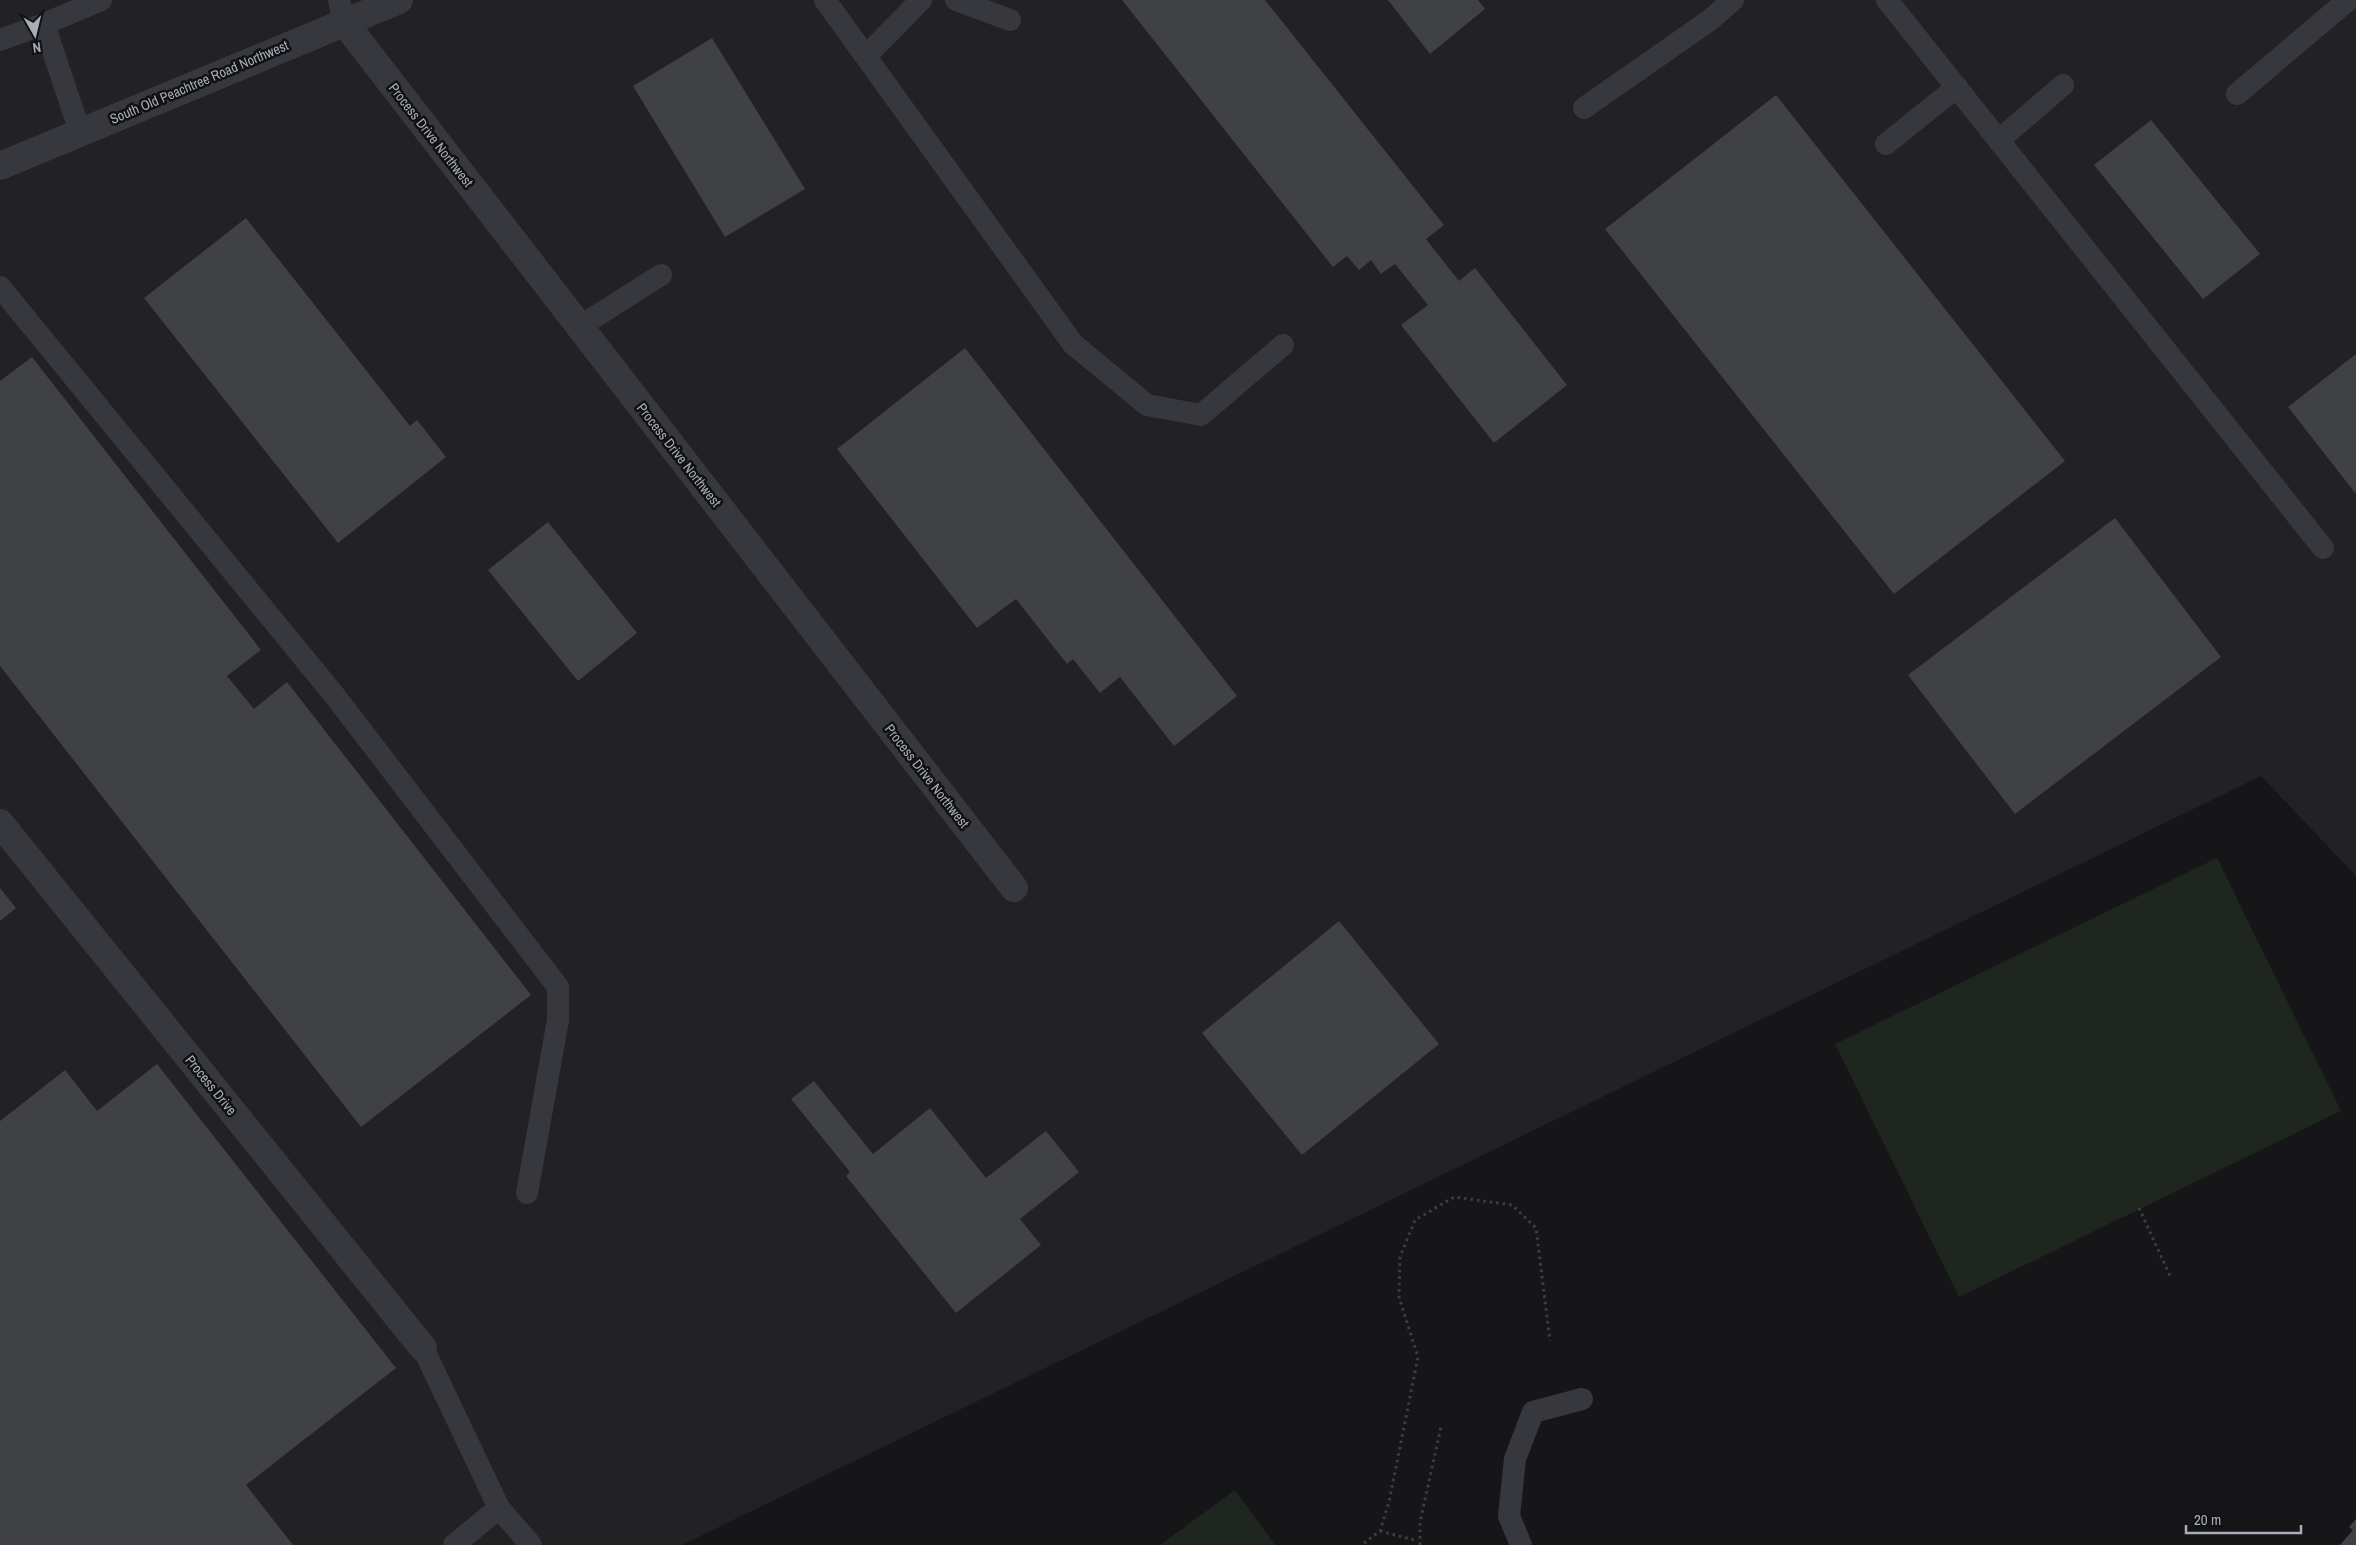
<svg xmlns="http://www.w3.org/2000/svg" width="2356" height="1545" font-family="'Archivo Narrow',sans-serif">
<style>
.built{fill:#222225}
.green{fill:#1e261f}
.building{fill:#404145}
.lines{fill:none;stroke-linecap:round;stroke-linejoin:round}
.path{stroke:#3d3f44;stroke-width:3;stroke-dasharray:2.5 4;stroke-linecap:butt}
.service{stroke:#37383d;stroke-width:22}
.minor{stroke:#37383d;stroke-width:28}
.tertiary{stroke:#37383d;stroke-width:28}
.labels{text-anchor:middle;dominant-baseline:central;stroke-width:5;stroke-linejoin:round;paint-order:stroke}
.street-label{font-size:14px;fill:#a8adb8;stroke:#111113}
</style>
<rect width="100%" height="100%" fill="#161618"/>
<path class="built" d="M0 0H2356V876L2261 776 682 1545H0Z"/>
<path class="green" d="M2217 858 2341 1111 1959 1297 1835 1044Z
M1235 1490 1275 1545H1160Z"/>
<path class="building" d="M1122 0H1265L1444 225 1426 239 1459 281 1475 268 1567 385 1494 443 1401 325 1428 305 1395 264 1381 274 1371 260 1359 270 1347 256 1333 267Z
M1388 0H1478L1485 9 1430 54Z
M712 38 805 189 725 237 633 86Z
M1776 95 2065 461 1894 594 1605 229Z
M2151 120 2260 254 2203 299 2094 165Z
M246 218 410 426 417 420 446 457 338 543 144 298Z
M965 348 1237 696 1174 746 1120 677 1100 693 1073 659 1067 664 1016 599 977 628 837 449Z
M2356 354V494L2288 407Z
M32 357 261 650 227 676 254 709 287 682 531 995 361 1127 0 666V381Z
M2115 518 2221 657 2015 814 1908 675Z
M548 522 637 633 578 681 488 570Z
M0 888 16 908 0 921Z
M1339 921 1439 1044 1302 1155 1202 1033Z
M157 1064 396 1368 246 1485 293 1545H0V1121L65 1070 97 1111Z
M814 1081 873 1154 930 1108 986 1178 1046 1131 1079 1172 1020 1219 1041 1245 956 1313 846 1176 850 1172 791 1099Z
M2356 1519V1545H2340L2353 1530 2349 1527Z"/>
<g class="lines">
<path class="path" d="M2139 1208 2171 1278
M1380 1531 1418 1541
M1364 1543 1380 1531 1389 1502 1418 1357 1399 1297 1400 1257 1415 1220 1454 1197 1512 1205 1536 1228 1550 1341
M1420 1545V1522L1441 1427"/>
<path class="service" d="M339 0 344 22
M825 0 1073 344 1147 405 1201 415 1283 345
M956 0 1010 20
M1887 0 2323 548
M0 40 44 24
M866 56 921 0
M2237 94 2348 0
M1584 108 1710 20 1733 0
M80 132 44 24 101 0
M1999 140 2063 85
M1886 144 1957 87
M0 287 335 696 558 987V1020L527 1193
M579 327 661 275
M423 1348 499 1508 531 1545
M454 1545 499 1508
M1521 1545 1509 1516 1515 1459 1533 1412 1582 1399"/>
<path class="minor" d="M344 22 1014 888
M0 823 423 1348"/>
<path class="tertiary" d="M0 166 399 0"/>
</g>
<g class="labels">
<g class="street-label">
<text transform="translate(199 82) rotate(-23)">South Old Peachtree Road Northwest</text>
<text transform="translate(431 135) rotate(52)">Process Drive Northwest</text>
<text transform="translate(679 455) rotate(52)">Process Drive Northwest</text>
<text transform="translate(927 776) rotate(52)">Process Drive Northwest</text>
<text transform="translate(211 1085) rotate(51)">Process Drive</text>
</g>
</g>
<g transform="translate(35 35) rotate(172)" stroke="#111113" stroke-width="4" paint-order="stroke">
<path d="M0-4L9 19L0 12L-9 19Z" fill="#a8adb8"/>
<text y="-8" font-size="14" font-weight="bold" text-anchor="middle" fill="#a8adb8">N</text>
</g>
<path d="M2186 1525v8h115v-8" fill="none" stroke="#a8adb8" stroke-width="2.5"/>
<text x="2194" y="1525" font-size="15" fill="#a8adb8" stroke="#111113" stroke-width="4" paint-order="stroke">20 m</text>
</svg>
